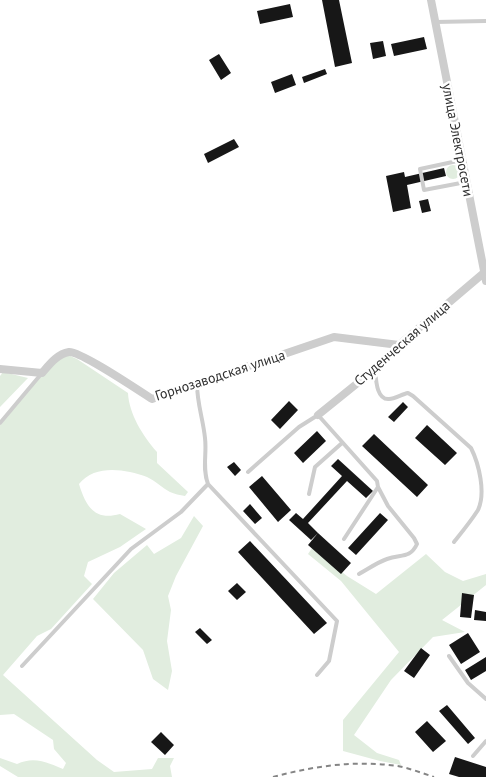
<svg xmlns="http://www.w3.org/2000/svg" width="486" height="777" font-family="'PT Sans',sans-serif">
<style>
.green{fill:#e1eddf}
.building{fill:#171717}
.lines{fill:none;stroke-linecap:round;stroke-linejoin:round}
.lane{stroke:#cdcdcd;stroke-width:4}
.street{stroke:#cdcdcd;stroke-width:8}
.rail{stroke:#858585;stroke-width:2;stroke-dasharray:5 4;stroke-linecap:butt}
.labels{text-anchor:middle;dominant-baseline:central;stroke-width:5;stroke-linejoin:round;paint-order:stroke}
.street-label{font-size:14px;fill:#303030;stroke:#fff}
</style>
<rect width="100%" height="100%" fill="#fff"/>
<path class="green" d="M446 172a7 7 0 1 1 14 0a7 7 0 1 1-14 0Z
M68 355 77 359 128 393C129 414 143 436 157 452V463L188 492 185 496C180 495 174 494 170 492 162 488 156 481 147 477 125 469 95 464 79 484 86 507 95 521 120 514L146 529 120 547 88 562 84 576 92 584 51 629 37 636 3 675 97 760 114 772 152 769 158 758H174L170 766 172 777H18L0 766V758L17 764C34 756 46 762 63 769L66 763 54 749 53 740 14 714 0 715V425L40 377 61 357Z
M3 372 28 378 0 407V376Z
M194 516 203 526 176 576 168 596 171 610 167 641 172 671 168 690 153 679 143 650 93 599 114 573 147 545 154 554 181 538Z
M312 548 347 576 376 594 426 554 445 572 463 581 486 574V585L442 620 465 632 433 637 391 680 354 735 377 753 399 760 401 765 380 761 343 751V720L399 652 341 581 308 554Z"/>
<path class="building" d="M322 0H339L352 63 335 67Z
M290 4 293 17 260 24 257 11Z
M424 37 427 49 394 56 391 44Z
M383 41 386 56 373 59 370 43Z
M219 54 231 73 221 80 209 60Z
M325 69 327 74 304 83 302 77Z
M292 74 296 85 275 93 271 82Z
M234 139 239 147 208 163 204 154Z
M444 168 446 176 407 185 411 208 393 212 386 176 404 172 405 177Z
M428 199 431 211 422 213 419 201Z
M289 401 298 410 280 429 271 420Z
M403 402 408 407 394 422 388 417Z
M427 425 457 453 445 465 415 438Z
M317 431 326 441 303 463 294 453Z
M374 434 428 485 417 497 362 446Z
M338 459 373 491 366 498 347 481 308 523 318 533 311 540 289 520 296 513 303 519 342 476 331 466Z
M234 462 241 470 235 476 227 467Z
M262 476 291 510 278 522 249 487Z
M250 504 262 518 255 524 243 511Z
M380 513 388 520 356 555 348 548Z
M318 533 351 563 341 574 308 545Z
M250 541 327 623 314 634 238 552Z
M237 583 246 592 237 600 228 591Z
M462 593 474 595 471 618 460 617Z
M475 610 486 612V621L474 620Z
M200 628 212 640 207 644 195 632Z
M468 633 480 652 461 664 449 645Z
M421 648 430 655 414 678 404 671Z
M486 657V671L471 680 465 670Z
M447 705 475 738 468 744 439 711Z
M427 721 446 741 433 752 415 732Z
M161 732 174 745 165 755 151 742Z
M455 757 486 767V777H459L449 774Z"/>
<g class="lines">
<path class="lane" d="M435 22 486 21
M462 160 420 169 424 190 466 182
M375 369C376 378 376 400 389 399 395 399 402 394 408 393L413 396 471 448C479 464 486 493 478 510 471 521 462 532 454 542
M197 384C197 403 203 419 205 438 207 454 202 468 208 484L337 621 329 661 317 675
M0 423 42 373
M248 472 299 427 318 415 377 481 378 487 344 539
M309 494 315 467 342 443
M359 574C368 569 378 562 387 559 401 554 410 559 417 544L414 538 388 506 378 487
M449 656 468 683 486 699
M22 666 131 549 181 512 208 484
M473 756 486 741"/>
<path class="street" d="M431 0 486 281
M0 369 42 373C49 365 57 354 69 352 80 351 138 390 152 399L334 337 399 345
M318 415 375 369 399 345 486 271"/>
<path class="rail" d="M273 777C314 766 355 760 397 766 409 768 422 773 434 777"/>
</g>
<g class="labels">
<g class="street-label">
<text transform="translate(458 140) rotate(79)">улица Электросети</text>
<text transform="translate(402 343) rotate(-41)">Студенческая улица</text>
<text transform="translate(220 375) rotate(-18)">Горнозаводская улица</text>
</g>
</g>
</svg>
